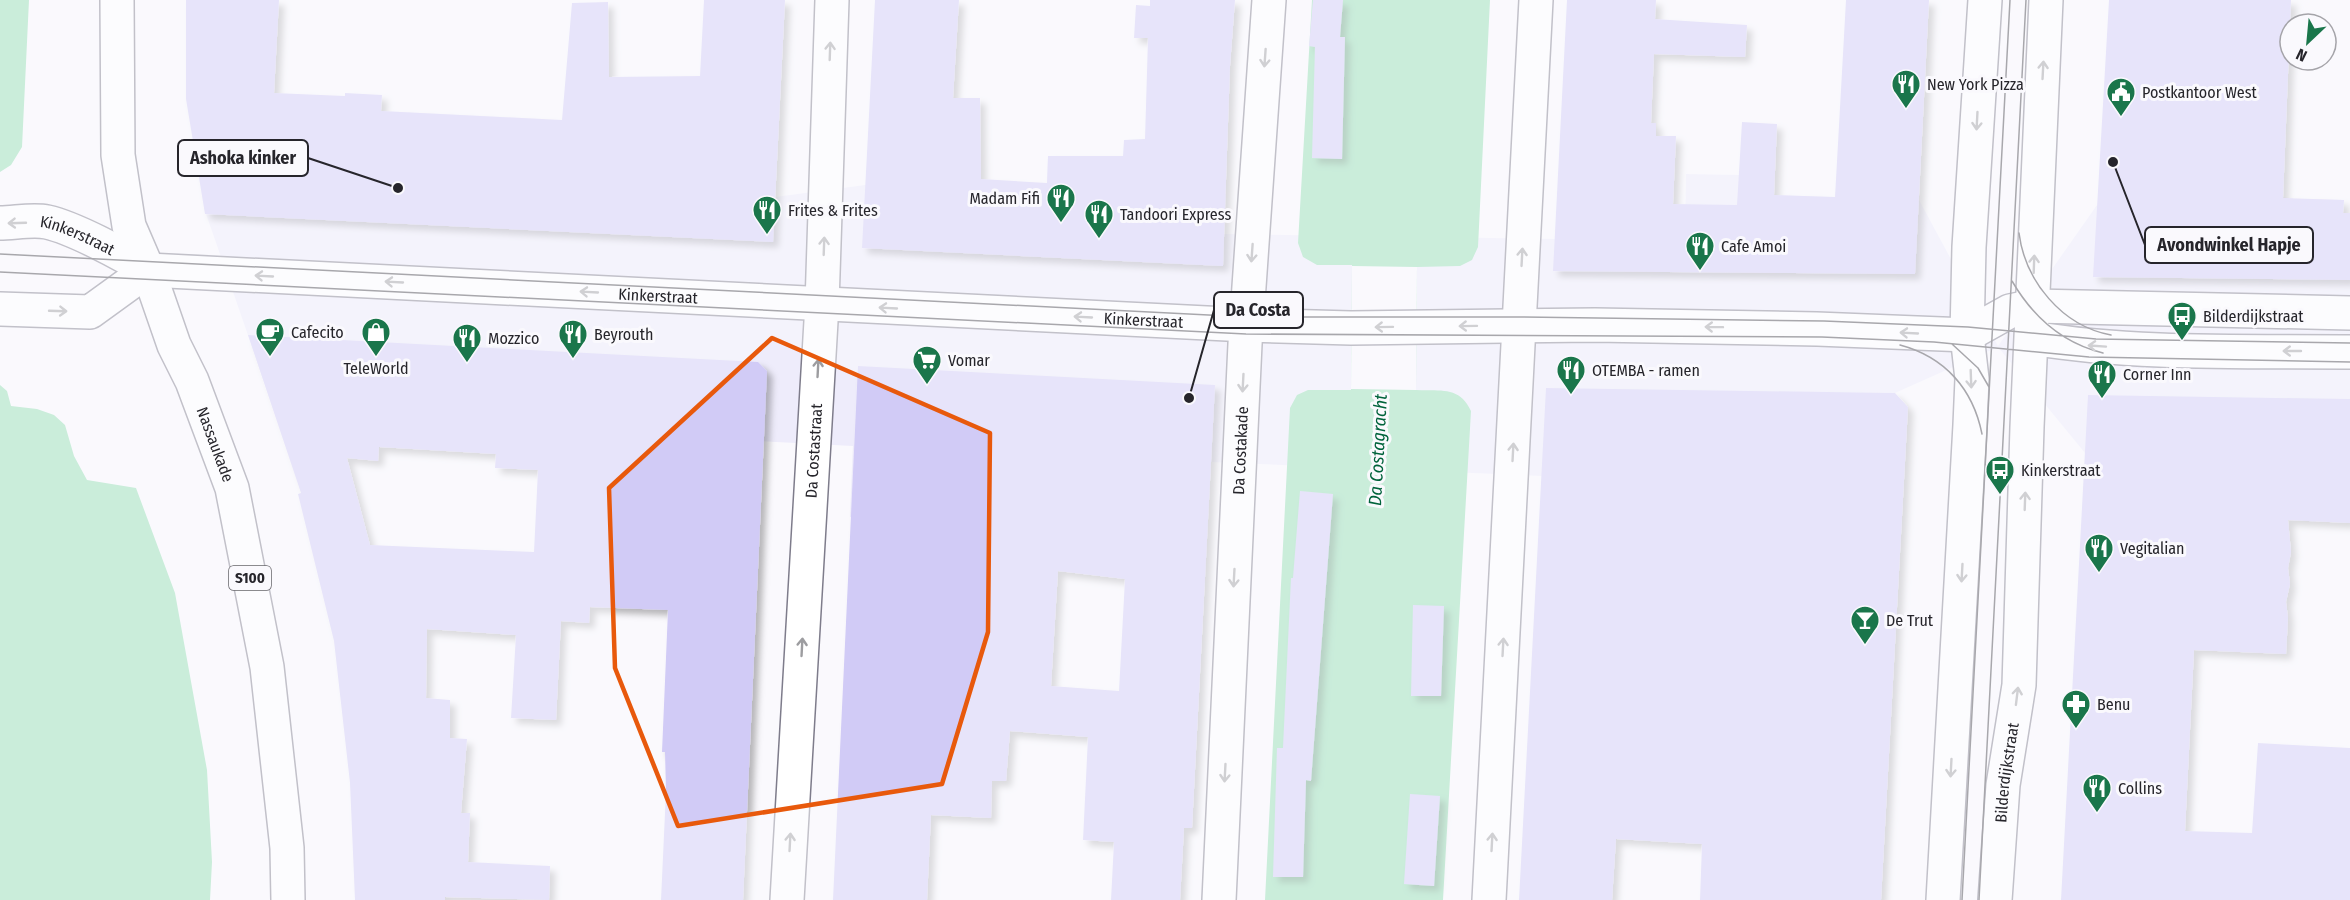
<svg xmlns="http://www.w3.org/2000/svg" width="2350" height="900" font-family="'Fira Sans Condensed',sans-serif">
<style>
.built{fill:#eeecfb}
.water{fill:#90ddb0}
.pier{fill:#faf9fd}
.building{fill:#d1cbf6;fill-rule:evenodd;filter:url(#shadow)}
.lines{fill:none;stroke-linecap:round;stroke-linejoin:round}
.minor-casing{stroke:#7e7c8b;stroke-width:36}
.major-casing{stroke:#7e7c8b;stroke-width:36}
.minor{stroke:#fff;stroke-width:33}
.major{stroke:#fff;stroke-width:33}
.tram{stroke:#45444a;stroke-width:1.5}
.oneway{stroke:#9d9da0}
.marked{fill:none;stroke:#e8590c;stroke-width:4.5;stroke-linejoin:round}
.labels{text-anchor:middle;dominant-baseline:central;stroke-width:6;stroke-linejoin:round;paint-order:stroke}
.shield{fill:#faf9fd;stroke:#66656a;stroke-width:1.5}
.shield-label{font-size:15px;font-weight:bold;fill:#26252b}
.poi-label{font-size:16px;fill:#26252b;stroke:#faf9fd;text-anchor:start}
.street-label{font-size:16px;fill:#26252b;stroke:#faf9fd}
.water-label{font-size:18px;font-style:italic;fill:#00633b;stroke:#faf9fd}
.leader{fill:none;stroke:#26252b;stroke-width:2}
.callout-dot{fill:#26252b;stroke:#faf9fd;stroke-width:2}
.callout{fill:#faf9fd;stroke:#26252b;stroke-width:2}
.callout-label{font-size:18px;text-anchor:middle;font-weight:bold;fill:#26252b}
</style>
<defs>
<filter id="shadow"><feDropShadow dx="5.5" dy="5.5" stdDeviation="3" flood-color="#0004"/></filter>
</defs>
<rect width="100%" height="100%" fill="#faf9fd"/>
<path class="built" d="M381 111 543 119 775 197 865 185 1047 183 1048 156H1084L1083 186 1226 194 1224 234 1556 239H1685L1686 174 1740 175 1739 194 1919 200 1998 346 2097 205 2248 196 2293 198 2292 211 2315 212 2317 199 2344 200 2343 213H2350V474L2318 496 2316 522 2303 521 2304 495 2085 453 1998 347 1895 393 1801 392 1796 470 1588 478 1211 462 1205 583 1117 578 1119 531 850 517 853 446 685 437 452 416 450 451 427 450 269 396 204 208Z"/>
<path class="water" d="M0 0H29L22 147 11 165 0 172Z
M1312 0H1490L1478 247 1472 260 1460 266 1417 267 1416 390C1440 391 1460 386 1471 411L1443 900H1265L1290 408 1297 395 1308 390H1351L1352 265H1317L1303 257 1298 243Z
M0 385 7 391 11 406 37 409 54 415 65 425 74 456 87 480 136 488 175 593 207 770 212 862 210 900H0Z"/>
<path class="pier" d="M1352 266 1417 267 1416 390 1351 389Z"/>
<path class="building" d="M186 0H279L274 93 345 96V93L382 95 381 111 562 120 572 3 608 2 609 77 700 76 704 0H785L773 242 205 214 186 99Z
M875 0H959L953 98H980L981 179 1047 183 1048 156H1123L1124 140 1145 139 1148 38H1134L1136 5 1150 6V0H1235L1230 66 1223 266 862 248Z
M1313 0H1343L1340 37H1345L1342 159 1312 158 1315 47 1309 46Z
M1567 0H1656L1655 19 1747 25 1745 57 1654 54 1651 123H1656V136H1676L1673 204 1737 205 1742 122 1777 124 1774 195 1835 197 1846 0H1929L1915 274 1553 271Z
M2109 0H2291L2283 198 2344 200 2343 213H2350V280L2093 277Z
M248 335 758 362 767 371 743 900H661L666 791 665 752H662L668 610 590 607 589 623 561 621 556 720 511 718 516 635 427 629 426 698 450 700V738L467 739 461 813H470L468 862 550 866 549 900 445 897V900H355L350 783 334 641 298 494 301 493ZM379 447 496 454 495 468 538 470 534 552 370 545 347 458 378 461Z
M858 366 1215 385 1192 828H1184L1180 900H1111L1114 842 1083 840 1088 737 1010 731 1006 781H992L991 818 931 815 927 900H833ZM1058 571 1125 579 1119 691 1051 686Z
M1546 388 1895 393 1908 407 1881 900H1700L1702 844 1616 839 1612 900H1519Z
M2088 395 2350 399V523L2288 520 2291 552 2288 568 2290 584 2286 602 2288 618 2286 654 2194 650 2185 831 2252 833 2258 743 2350 748V900H2061Z
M1300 491 1333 494 1311 781 1306 780 1303 877H1273L1277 748H1283L1291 578H1293Z
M1413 605 1444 606 1441 696H1411Z
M1410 794 1440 796 1434 886 1404 884Z"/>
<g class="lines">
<g class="minor-casing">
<g id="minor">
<path id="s1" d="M0 223C14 223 33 219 47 222 74 228 124 255 148 270L1247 325 1351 328 1595 325 1817 329 1967 335 2010 311 2034 306 2350 313"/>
<path d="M0 309 90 312 148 270"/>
<path d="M2032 338C2136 355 2244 351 2350 352"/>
<path id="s2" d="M787 900 822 304 832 0"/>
<path id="s3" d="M1219 900 1245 344 1269 0"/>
<path d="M1489 900 1536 0"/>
<path d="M1943 900 1970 425 1972 379 1967 335 1969 247 1985 0"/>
<path id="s4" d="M1995 900 2003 785 2019 685 2027 427 2046 0"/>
</g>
</g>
<g class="major-casing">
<g id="major">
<path id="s5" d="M117 0 118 155 129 226 148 270 174 345 192 381 232 488 267 667 287 848 288 900"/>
</g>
</g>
<use href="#minor" class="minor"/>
<use href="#major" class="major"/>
<path class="tram" d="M2019 233C2025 281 2062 326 2111 335
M0 254 1248 317H1520L1824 321 1968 327 2096 339 2350 343
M0 272 1246 334 1822 337 1934 342 2089 357 2350 362
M2012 281C2033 317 2062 343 2103 353
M1952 344 1978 368 1989 387
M1900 345C1945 357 1973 389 1982 434
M1962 900 2010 0
M1979 900 2026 0"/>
</g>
<defs><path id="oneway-shaft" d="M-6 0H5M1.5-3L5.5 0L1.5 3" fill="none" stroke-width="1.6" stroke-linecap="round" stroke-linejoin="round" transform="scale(1.5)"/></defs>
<g class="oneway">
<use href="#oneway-shaft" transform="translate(830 51) rotate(-88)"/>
<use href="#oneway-shaft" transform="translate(1265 58) rotate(94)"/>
<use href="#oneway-shaft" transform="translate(2043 70) rotate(-87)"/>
<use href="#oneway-shaft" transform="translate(1977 121) rotate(93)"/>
<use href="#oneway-shaft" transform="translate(17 223) rotate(178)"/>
<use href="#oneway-shaft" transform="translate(824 246) rotate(-88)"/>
<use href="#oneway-shaft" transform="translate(1252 253) rotate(94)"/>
<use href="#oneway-shaft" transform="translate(1522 257) rotate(-87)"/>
<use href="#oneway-shaft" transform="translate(2034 264) rotate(-88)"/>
<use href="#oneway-shaft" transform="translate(264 276) rotate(-177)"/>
<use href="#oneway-shaft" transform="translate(394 282) rotate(-177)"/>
<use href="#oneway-shaft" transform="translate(589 292) rotate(-177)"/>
<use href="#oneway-shaft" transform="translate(888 308) rotate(-177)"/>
<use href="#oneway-shaft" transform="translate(58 311) rotate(2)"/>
<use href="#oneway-shaft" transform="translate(1083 317) rotate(-177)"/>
<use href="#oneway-shaft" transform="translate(1468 326) rotate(179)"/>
<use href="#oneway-shaft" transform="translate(1384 327) rotate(179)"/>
<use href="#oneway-shaft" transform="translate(1714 327) rotate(-179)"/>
<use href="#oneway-shaft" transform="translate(1909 333) rotate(-177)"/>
<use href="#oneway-shaft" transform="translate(2097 346) rotate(-176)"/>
<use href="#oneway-shaft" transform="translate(2292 351) rotate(-180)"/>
<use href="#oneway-shaft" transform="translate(818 368) rotate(-87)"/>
<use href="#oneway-shaft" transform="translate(1971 379) rotate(88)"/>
<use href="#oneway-shaft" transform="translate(1243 383) rotate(93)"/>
<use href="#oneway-shaft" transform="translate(1513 452) rotate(-87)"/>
<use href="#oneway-shaft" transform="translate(2025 501) rotate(-88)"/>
<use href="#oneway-shaft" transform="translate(1962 573) rotate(93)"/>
<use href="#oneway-shaft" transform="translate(1234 578) rotate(93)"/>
<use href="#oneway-shaft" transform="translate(802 647) rotate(-87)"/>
<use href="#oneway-shaft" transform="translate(1503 647) rotate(-87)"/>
<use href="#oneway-shaft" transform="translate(2017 696) rotate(-83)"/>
<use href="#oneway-shaft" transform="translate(1951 768) rotate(93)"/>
<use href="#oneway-shaft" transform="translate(1225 773) rotate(93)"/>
<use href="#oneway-shaft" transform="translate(790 842) rotate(-87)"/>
<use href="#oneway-shaft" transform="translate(1492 842) rotate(-87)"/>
</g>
<path d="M0 0H2350V900H0ZM772 338 990 433 988 632 942 784 678 826 615 668 609 488Z" fill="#faf9fd" fill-opacity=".55" fill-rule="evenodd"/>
<path class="marked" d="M772 338 990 433 988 632 942 784 678 826 615 668 609 488Z"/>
<defs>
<g id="restaurant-pin" transform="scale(1.5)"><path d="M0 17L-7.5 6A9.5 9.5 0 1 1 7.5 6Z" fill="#1a764b" stroke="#faf9fd"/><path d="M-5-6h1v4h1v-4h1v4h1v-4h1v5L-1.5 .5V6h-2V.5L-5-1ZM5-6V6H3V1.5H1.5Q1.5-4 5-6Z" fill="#fff"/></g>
<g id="civic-pin" transform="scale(1.5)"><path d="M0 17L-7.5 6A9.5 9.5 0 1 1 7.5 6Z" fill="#1a764b" stroke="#faf9fd"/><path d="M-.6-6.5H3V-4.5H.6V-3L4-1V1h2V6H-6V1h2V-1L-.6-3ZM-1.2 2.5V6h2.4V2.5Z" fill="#fff"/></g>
<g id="bus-pin" transform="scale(1.5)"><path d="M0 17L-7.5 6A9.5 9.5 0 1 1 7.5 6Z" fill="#1a764b" stroke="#faf9fd"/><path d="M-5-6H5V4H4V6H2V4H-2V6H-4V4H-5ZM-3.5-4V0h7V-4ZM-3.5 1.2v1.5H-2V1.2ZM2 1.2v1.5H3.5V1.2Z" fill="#fff"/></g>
<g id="cafe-pin" transform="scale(1.5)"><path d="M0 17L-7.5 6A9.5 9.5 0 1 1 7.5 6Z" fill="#1a764b" stroke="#faf9fd"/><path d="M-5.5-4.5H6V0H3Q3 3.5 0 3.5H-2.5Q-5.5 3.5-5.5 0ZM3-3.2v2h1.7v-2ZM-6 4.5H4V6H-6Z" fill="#fff"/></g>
<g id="shop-pin" transform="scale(1.5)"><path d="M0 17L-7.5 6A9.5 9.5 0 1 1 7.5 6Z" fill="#1a764b" stroke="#faf9fd"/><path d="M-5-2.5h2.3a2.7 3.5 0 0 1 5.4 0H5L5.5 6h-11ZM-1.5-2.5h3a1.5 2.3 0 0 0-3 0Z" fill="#fff"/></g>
<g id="supermarket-pin" transform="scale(1.5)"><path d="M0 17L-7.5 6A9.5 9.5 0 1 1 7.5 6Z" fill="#1a764b" stroke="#faf9fd"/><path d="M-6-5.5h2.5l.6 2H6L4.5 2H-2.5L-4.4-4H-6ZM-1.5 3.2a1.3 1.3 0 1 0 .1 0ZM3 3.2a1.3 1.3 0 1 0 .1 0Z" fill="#fff"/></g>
<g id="bar-pin" transform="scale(1.5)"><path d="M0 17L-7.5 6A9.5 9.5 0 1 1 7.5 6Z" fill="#1a764b" stroke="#faf9fd"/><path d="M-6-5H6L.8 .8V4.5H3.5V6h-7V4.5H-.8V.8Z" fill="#fff"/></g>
<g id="pharmacy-pin" transform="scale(1.5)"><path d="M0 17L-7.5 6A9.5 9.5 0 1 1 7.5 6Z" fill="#1a764b" stroke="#faf9fd"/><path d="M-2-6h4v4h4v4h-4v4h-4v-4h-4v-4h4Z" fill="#fff"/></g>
</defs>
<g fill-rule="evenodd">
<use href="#restaurant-pin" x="1906" y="84"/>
<use href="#civic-pin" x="2121" y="92"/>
<use href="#restaurant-pin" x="1061" y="198"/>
<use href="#restaurant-pin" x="767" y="210"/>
<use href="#restaurant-pin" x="1099" y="214"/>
<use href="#restaurant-pin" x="1700" y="246"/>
<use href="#bus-pin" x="2182" y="316"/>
<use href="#cafe-pin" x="270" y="332"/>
<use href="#shop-pin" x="376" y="332"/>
<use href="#restaurant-pin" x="573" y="334"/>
<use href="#restaurant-pin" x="467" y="338"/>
<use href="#supermarket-pin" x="927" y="360"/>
<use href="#restaurant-pin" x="1571" y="370"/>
<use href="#restaurant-pin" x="2102" y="374"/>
<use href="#bus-pin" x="2000" y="470"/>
<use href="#restaurant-pin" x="2099" y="548"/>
<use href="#bar-pin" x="1865" y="620"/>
<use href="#pharmacy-pin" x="2076" y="704"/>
<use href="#restaurant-pin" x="2097" y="788"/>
</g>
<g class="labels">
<rect class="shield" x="229" y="566" width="42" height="24" rx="4.5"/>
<g class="shield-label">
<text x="250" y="578">S100</text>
</g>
<g class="poi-label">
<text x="1927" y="84">New York Pizza</text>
<text x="2142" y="92">Postkantoor West</text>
<text x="1040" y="198" text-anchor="end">Madam Fifi</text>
<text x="788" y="210">Frites &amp; Frites</text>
<text x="1120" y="214">Tandoori Express</text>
<text x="1721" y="246">Cafe Amoi</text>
<text x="2203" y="316">Bilderdijkstraat</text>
<text x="291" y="332">Cafecito</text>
<text x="594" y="334">Beyrouth</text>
<text x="488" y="338">Mozzico</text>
<text x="948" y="360">Vomar</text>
<text x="376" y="368" text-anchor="middle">TeleWorld</text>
<text x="1592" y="370">OTEMBA - ramen</text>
<text x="2123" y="374">Corner Inn</text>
<text x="2021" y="470">Kinkerstraat</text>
<text x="2120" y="548">Vegitalian</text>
<text x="1886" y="620">De Trut</text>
<text x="2097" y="704">Benu</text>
<text x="2118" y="788">Collins</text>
</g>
<g class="street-label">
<text stroke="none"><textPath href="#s1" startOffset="80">Kinkerstraat</textPath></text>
<text stroke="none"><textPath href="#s1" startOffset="670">Kinkerstraat</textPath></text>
<text stroke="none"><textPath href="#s1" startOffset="1156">Kinkerstraat</textPath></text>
<text stroke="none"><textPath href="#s5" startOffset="462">Nassaukade</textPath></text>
<text stroke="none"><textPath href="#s2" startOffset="450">Da Costastraat</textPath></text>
<text stroke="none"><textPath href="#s3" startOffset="450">Da Costakade</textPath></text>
<text stroke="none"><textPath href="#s4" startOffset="128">Bilderdijkstraat</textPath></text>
</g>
<g class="water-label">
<text transform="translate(1378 450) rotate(-87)">Da Costagracht</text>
</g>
</g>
<path class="leader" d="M398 188L308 158M2113 162L2145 245M1189 398L1214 310"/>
<g class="callout-dot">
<circle cx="398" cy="188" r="6"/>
<circle cx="2113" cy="162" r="6"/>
<circle cx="1189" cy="398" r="6"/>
</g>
<g class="callout">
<rect x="178" y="140" width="130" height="36" rx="6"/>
<rect x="2145" y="227" width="168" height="36" rx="6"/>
<rect x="1214" y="292" width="89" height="36" rx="6"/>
</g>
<g class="callout-label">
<text x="243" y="164">Ashoka kinker</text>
<text x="2229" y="251">Avondwinkel Hapje</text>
<text x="1258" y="316">Da Costa</text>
</g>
<g transform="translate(2308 42) rotate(206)"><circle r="28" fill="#faf9fd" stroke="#a5a4a9" stroke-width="1.5"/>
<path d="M0-4.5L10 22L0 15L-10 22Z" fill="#1a764b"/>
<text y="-9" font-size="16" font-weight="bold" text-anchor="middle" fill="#26252b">N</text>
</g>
</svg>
